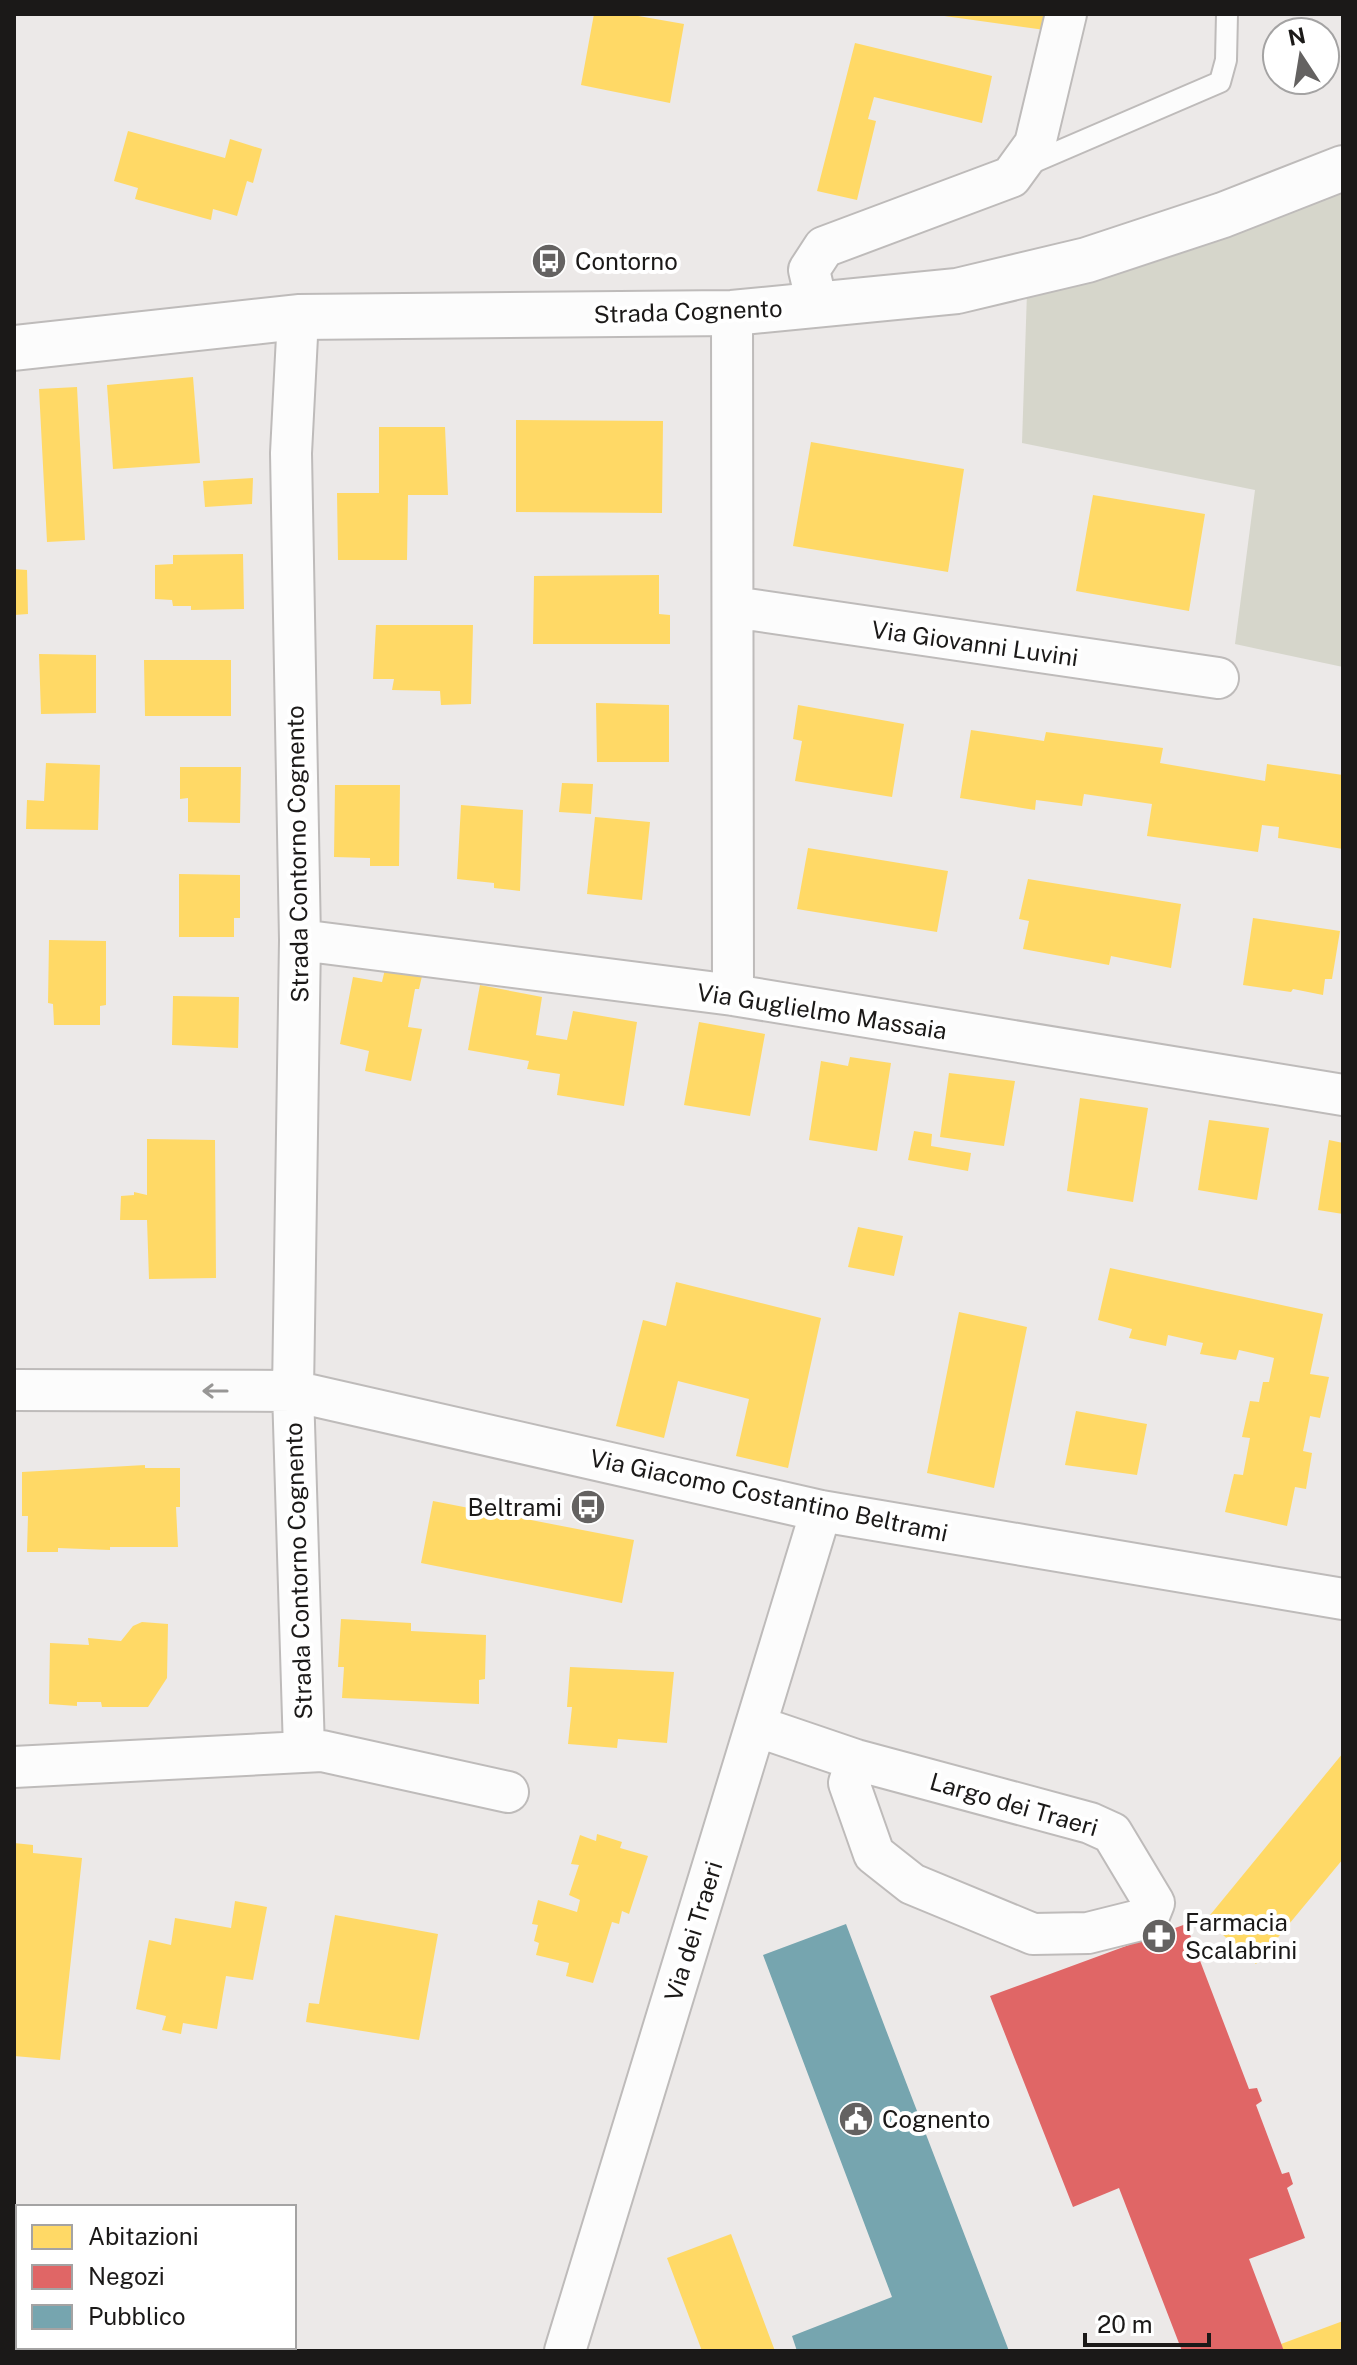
<svg xmlns="http://www.w3.org/2000/svg" width="1357" height="2365" font-family="'Public Sans',sans-serif">
<style>
.green{fill:#d6d6cb}
.homes{fill:#ffd966}
.shops{fill:#e06666}
.public{fill:#76a5af}
.lines{fill:none;stroke-linecap:round;stroke-linejoin:round}
.lane-casing{stroke:#bebbba;stroke-width:24}
.street-casing{stroke:#bebbba;stroke-width:44}
.secondary-casing{stroke:#bebbba;stroke-width:48}
.lane{stroke:#fcfcfc;stroke-width:20}
.street{stroke:#fcfcfc;stroke-width:40}
.secondary{stroke:#fcfcfc;stroke-width:44}
.oneway{stroke:#979695}
.labels{text-anchor:middle;dominant-baseline:central;stroke-width:8;stroke-linejoin:round;paint-order:stroke}
.poi-label{font-size:24px;fill:#1b1918;stroke:#fff;text-anchor:start}
.street-label{font-size:24px;fill:#1b1918;stroke:#fff}
</style>
<rect width="100%" height="100%" fill="#ece9e8"/>
<path class="green" d="M1343 187V667L1235 644 1255 490 1022 443 1027 292 1171 257Z"/>
<path class="homes" d="M594 14H627L684 24 670 103 581 85Z
M930 14H1047L1045 30Z
M855 43 992 76 982 123 874 97 868 119 876 121 857 200 817 191Z
M128 131 225 158 230 139 262 149 253 183 247 181 237 216 213 209 211 220 135 199 138 188 114 181Z
M193 377 200 463 113 469 107 385Z
M77 387 85 540 47 542 39 389Z
M516 420 663 421 662 513 516 512Z
M379 427H445L448 495H408L407 560H338L337 493H379Z
M811 442 964 469 948 572 793 546Z
M253 478 252 504 205 507 203 481Z
M1093 495 1205 514 1189 611 1076 591Z
M243 554 244 609 191 610V606H173L172 600 155 599V565L173 564V555Z
M14 569 27 570 28 614 14 615Z
M659 575V614L670 615V644H533L534 576Z
M376 625H473L471 704 441 705 440 691 392 690 394 679H373Z
M39 654 96 655V713L41 714Z
M144 660H231V716H145Z
M596 703 669 705V762H597Z
M798 705 904 724 892 797 795 781 802 741 793 739Z
M971 730 1044 741 1046 732 1163 748 1160 763 1265 781 1267 764 1343 775V849L1278 838 1279 827 1262 825 1258 852 1147 836 1152 804 1084 794 1082 806 1036 800 1035 810 960 798Z
M46 763 100 765 98 830 26 829 27 800 44 801Z
M180 767H241L240 823 188 822V798L180 799Z
M562 783 593 784 591 814 559 812Z
M335 785H400L399 866H370V858L334 857Z
M461 805 523 810 520 891 494 888V883L457 879Z
M595 817 650 822 642 900 587 894Z
M808 848 948 871 937 932 797 909Z
M179 874 240 875V918H234V937H179Z
M1028 879 1181 904 1171 968 1111 956 1109 965 1023 949 1029 921 1019 919Z
M1253 918 1340 931 1332 979H1325L1323 995 1293 989 1291 992 1243 985Z
M49 940 106 941V1005L100 1006V1025H54L53 1004 48 1003Z
M385 969 422 976 419 989H415L408 1027 422 1029 411 1081 365 1071 369 1051 340 1044 353 977 382 982Z
M480 985 542 997 536 1035 567 1040 573 1011 637 1022 624 1106 557 1095 560 1074 527 1069 529 1061 468 1050Z
M173 996 239 997 238 1048 172 1045Z
M699 1022 765 1034 750 1116 684 1105Z
M850 1057 891 1063 877 1151 809 1140 821 1061 848 1066Z
M949 1073 1015 1081 1004 1146 940 1137Z
M1080 1098 1148 1108 1133 1202 1067 1191Z
M1209 1120 1269 1128 1257 1200 1198 1190Z
M914 1131 932 1134 931 1146 971 1153 968 1171 908 1160Z
M147 1139 215 1140 216 1278 149 1279 147 1220H120L121 1196 134 1195V1192L147 1195Z
M1329 1140 1343 1143V1214L1318 1210Z
M858 1227 903 1236 894 1276 848 1267Z
M1110 1268 1323 1314 1310 1374 1329 1377 1320 1418 1310 1416 1303 1451 1312 1453 1306 1489 1295 1487 1287 1526 1225 1512 1234 1474 1243 1475 1250 1438 1242 1437 1250 1401 1259 1402 1263 1382H1269L1274 1358 1239 1350 1236 1360 1200 1354 1203 1343 1168 1335 1166 1346 1129 1338 1132 1329 1098 1320Z
M676 1282 821 1318 788 1468 736 1456 749 1399 678 1381 664 1438 616 1426 643 1320 666 1326Z
M959 1312 1027 1327 994 1488 927 1473Z
M1076 1411 1147 1424 1137 1475 1065 1465Z
M145 1465V1468H180V1507H176L178 1547H110V1550L58 1548V1552H27L28 1516H22V1472Z
M433 1501 634 1540 622 1603 421 1563Z
M341 1619 411 1623V1631L486 1635 485 1679 479 1680V1704L342 1698 344 1667H338Z
M142 1622 168 1624 167 1678 148 1707H102L101 1702H77V1706L49 1704 50 1643 89 1645 88 1638 121 1641 133 1626Z
M570 1667 674 1672 667 1743 618 1739 617 1748 568 1744 572 1707H567Z
M1343 1753V1859L1256 1964 1206 1920Z
M597 1834 622 1842 620 1848 648 1856 629 1914 622 1911 619 1924 612 1922 593 1983 566 1976 569 1963 536 1955 539 1943 534 1941 538 1925 532 1924 538 1900 577 1912 580 1900 569 1895 579 1865 571 1864 580 1835 596 1841Z
M14 1843 33 1845V1853L82 1858 60 2060 14 2056Z
M235 1901 267 1907 253 1980 226 1976 217 2029 183 2023 181 2034 162 2030 166 2016 136 2009 149 1940 171 1945 175 1918 231 1928Z
M335 1915 438 1934 419 2040 306 2022 309 2003 319 2004Z
M731 2234 775 2351H702L667 2258Z
M1343 2321V2351H1284L1281 2344Z"/>
<path class="shops" d="M1186 1924 1249 2089 1257 2088 1262 2101 1256 2105 1282 2174 1289 2172 1293 2184 1287 2188 1305 2238 1249 2259 1284 2351H1182L1119 2188 1073 2207 990 1996Z"/>
<path class="public" d="M846 1924 886 2030 1009 2351H797L792 2336 892 2297 763 1955Z"/>
<g class="lines">
<g class="lane-casing">
<path id="lane" d="M1027 165 1220 82 1226 60 1227 14"/>
</g>
<g class="street-casing">
<path id="street" d="M817 304 809 270 824 247 1011 177 1035 144 1066 14
M732 313 733 995
M298 317 291 453 300 940 293 1391 304 1750
M733 607 1218 678
M300 940 733 995 1343 1095
M14 1390 293 1391 821 1511 1343 1599
M756 1726 856 1760 1090 1823 1112 1833 1154 1903 1148 1918 1088 1933 1033 1934 912 1884 874 1854 849 1783 856 1760
M14 1767 322 1751 508 1792
M565 2351 821 1511"/>
</g>
<g class="secondary-casing">
<path id="secondary" d="M14 348 298 317 732 313 957 291 1087 260 1223 215 1343 168"/>
</g>
<use href="#lane" class="lane"/>
<use href="#street" class="street"/>
<use href="#secondary" class="secondary"/>
</g>
<defs><path id="oneway-shaft" d="M-6 0H5M1.5-3L5.5 0L1.5 3" fill="none" stroke-width="1.6" stroke-linecap="round" stroke-linejoin="round" transform="scale(2)"/></defs>
<use class="oneway" href="#oneway-shaft" transform="translate(215 1391) rotate(-180)"/>
<defs>
<g id="bus-disc" transform="scale(1.8)"><circle r="9.5" fill="#646261" stroke="#fff"/><path d="M-5-6H5V4H4V6H2V4H-2V6H-4V4H-5ZM-3.5-4V0h7V-4ZM-3.5 1.2v1.5H-2V1.2ZM2 1.2v1.5H3.5V1.2Z" fill="#fff"/></g>
<g id="pharmacy-disc" transform="scale(1.8)"><circle r="9.5" fill="#646261" stroke="#fff"/><path d="M-2-6h4v4h4v4h-4v4h-4v-4h-4v-4h4Z" fill="#fff"/></g>
<g id="civic-disc" transform="scale(1.8)"><circle r="9.5" fill="#646261" stroke="#fff"/><path d="M-.6-6.5H3V-4.5H.6V-3L4-1V1h2V6H-6V1h2V-1L-.6-3ZM-1.2 2.5V6h2.4V2.5Z" fill="#fff"/></g>
</defs>
<g fill-rule="evenodd">
<use href="#bus-disc" x="549" y="261"/>
<use href="#bus-disc" x="588" y="1507"/>
<use href="#pharmacy-disc" x="1159" y="1936"/>
<use href="#civic-disc" x="856" y="2119"/>
</g>
<g class="labels">
<g class="poi-label">
<text x="575" y="261">Contorno</text>
<text x="562" y="1507" text-anchor="end">Beltrami</text>
<text x="1185" y="1922">Farmacia<tspan x="1185" dy="28">Scalabrini</tspan></text>
<text x="882" y="2119">Cognento</text>
</g>
<g class="street-label">
<text transform="translate(688 311) rotate(-2)">Strada Cognento</text>
<text transform="translate(975 643) rotate(8)">Via Giovanni Luvini</text>
<text transform="translate(297 854) rotate(-91)">Strada Contorno Cognento</text>
<text transform="translate(822 1011) rotate(9)">Via Guglielmo Massaia</text>
<text transform="translate(769 1495) rotate(12)">Via Giacomo Costantino Beltrami</text>
<text transform="translate(298 1571) rotate(-92)">Strada Contorno Cognento</text>
<text transform="translate(1014 1804) rotate(16)">Largo dei Traeri</text>
<text transform="translate(693 1931) rotate(-73)">Via dei Traeri</text>
</g>
</g>
<rect width="1357" height="2365" fill="none" stroke="#1b1918" stroke-width="32"/>
<rect x="16" y="2205" width="280" height="144" fill="#ffffff" stroke="#a4a3a3" stroke-width="2"/>
<rect x="32" y="2225" width="40" height="24" fill="#ffd966" stroke="#a4a3a3" stroke-width="2"/>
<text x="88" y="2245" font-size="24" fill="#1b1918">Abitazioni</text>
<rect x="32" y="2265" width="40" height="24" fill="#e06666" stroke="#a4a3a3" stroke-width="2"/>
<text x="88" y="2285" font-size="24" fill="#1b1918">Negozi</text>
<rect x="32" y="2305" width="40" height="24" fill="#76a5af" stroke="#a4a3a3" stroke-width="2"/>
<text x="88" y="2325" font-size="24" fill="#1b1918">Pubblico</text>
<g transform="translate(1301 56) rotate(348)"><circle r="38" fill="#ffffff" stroke="#a4a3a3" stroke-width="2"/>
<path d="M0-6L14 30L0 20L-14 30Z" fill="#646261"/>
<text y="-12" font-size="22" font-weight="bold" text-anchor="middle" fill="#1b1918">N</text>
</g>
<path d="M1085 2333v12h124v-12" fill="none" stroke="#1b1918" stroke-width="4"/>
<text x="1097" y="2333" font-size="24" fill="#1b1918" stroke="#ffffff" stroke-width="6" paint-order="stroke">20 m</text>
</svg>
